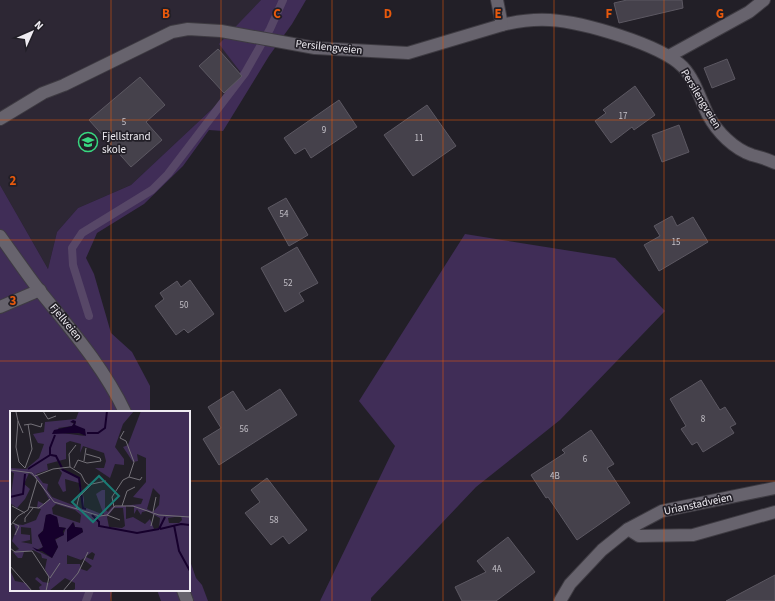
<svg xmlns="http://www.w3.org/2000/svg" width="775" height="601" font-family="'Source Sans 3',sans-serif">
<style>
.built{fill:#2d2734}
.green{fill:#402d57}
.lines{fill:none;stroke-linecap:round;stroke-linejoin:round}
.stream{stroke:#574767;stroke-width:8}
.building{fill:#45414b;stroke:#5c5862}
.lane-casing{stroke:#3e3b42;stroke-width:14}
.street-casing{stroke:#3e3b42;stroke-width:14}
.secondary-casing{stroke:#3e3b42;stroke-width:14}
.lane{stroke:#67636d;stroke-width:12}
.street{stroke:#67636d;stroke-width:12}
.secondary{stroke:#67636d;stroke-width:12}
.grid{fill:none;stroke:#e8590c;stroke-width:1;stroke-opacity:0.55}
.labels{text-anchor:middle;dominant-baseline:central;stroke-width:3.5;stroke-linejoin:round;paint-order:stroke}
.number-label{font-size:9px;fill:#c4c1c8}
.street-label{font-size:11px;fill:#efecf2;stroke:#221f27}
.poi-label{font-size:11px;fill:#efecf2;stroke:#221f27;text-anchor:start}
.inset-river{fill:none;stroke:#16002c;stroke-width:2}
.inset-road{fill:none;stroke:#747178;stroke-width:1}
.view{fill:#1a7c75;fill-opacity:0.15;stroke:#1a7c75;stroke-width:2}
.inset-edge{fill:none;stroke:#efecf2;stroke-width:2}
.grid-label{font-size:13px;text-anchor:middle;font-weight:bold;fill:#e8590c;stroke:#221f27;stroke-width:3.5;stroke-linejoin:round;paint-order:stroke}
</style>
<rect width="100%" height="100%" fill="#221f27"/>
<path class="built" d="M0 0H261L220 44 245 78 131 185 78 208 57 232 48 269 0 185Z"/>
<path class="green" d="M261 0H306L292 24 269 56 223 131 209 130 183 166 144 204 97 233 86 258 94 274 111 333 132 352 150 386V412H11V590H112L110 601H0V185L48 269 57 232 78 208 131 185 245 78 219 44Z
M465 234 615 258 665 311 560 420 476 487 371 598V601H320L395 446 359 401Z
M189 558 196 578 202 585 208 601H161L157 590H189Z"/>
<g class="lines">
<path class="stream" d="M89 316 73 265 72 248 82 233 152 190 168 174 245 73 270 29 283 0
M86 601 90 590"/>
</g>
<path class="building" d="M627 0H682L683 8 619 23 614 3Z
M218 49 242 76 224 93 199 66Z
M727 59 735 79 712 88 704 68Z
M140 77 165 105 146 122 162 140 131 167 89 120Z
M635 86 655 115 634 130 632 127 611 143 595 121 606 113 603 110Z
M339 100 357 127 311 158 305 148 295 154 284 138Z
M427 105 456 146 413 176 384 135Z
M679 125 689 152 662 162 652 135Z
M286 198 308 235 289 246 268 208Z
M672 216 677 226 693 217 708 242 659 271 644 245 660 236 654 226Z
M297 247 318 283 299 293 304 301 285 312 261 268Z
M190 280 214 314 188 333 184 329 176 335 155 306 164 299 160 293 177 281 181 287Z
M701 380 720 410 725 407 736 424 730 427 734 433 703 452 697 442 692 445 681 429 686 426 670 399Z
M280 389 297 415 219 465 203 439 221 428 208 407 233 391 246 411Z
M591 430 614 464 607 468 630 503 577 540 548 497 546 498 531 475 565 453 562 450Z
M267 478 307 530 289 544 283 536 271 545 245 513 260 502 251 490Z
M508 537 535 572 496 601H462L455 587 486 572 477 561Z
M775 575V601H726Z"/>
<g class="lines">
<g class="lane-casing">
<path id="lane" d="M502 25C518 21 533 19 550 20 582 22 660 44 683 67 695 80 700 99 708 115 717 132 734 149 752 155 760 157 767 159 775 163
M669 56 749 12 764 0
M0 307 40 290
M628 529 639 536 693 535 775 512"/>
</g>
<g class="street-casing">
<path id="street" d="M0 119 43 93 64 85 172 32 188 29 221 31 315 48 408 53 502 25 497 0
M560 601 570 584 602 550 628 529 662 511 775 488"/>
</g>
<g class="secondary-casing">
<path id="secondary" d="M0 236C13 254 26 273 39 290 71 330 103 366 125 412
M183 590 187 601"/>
</g>
<use href="#lane" class="lane"/>
<use href="#street" class="street"/>
<use href="#secondary" class="secondary"/>
</g>
<path class="grid" d="M111 0V412M221 0V601M332 0V601M443 0V601M554 0V601M664 0V601M0 120H775M0 240H775M0 361H775M0 481H11M189 481H775M111 590V601"/>
<defs>
<g id="school-ring" transform="scale(1)"><circle r="9.5" fill="#221f27" stroke="#38d880" stroke-width="1.5"/><path d="M0-5L7-2L0 1L-7-2ZM-4 1L0 2.5L4 1V4Q0 6-4 4Z" fill="#38d880"/></g>
</defs>
<g fill-rule="evenodd">
<use href="#school-ring" x="88" y="142"/>
</g>
<g class="labels">
<g class="number-label">
<text x="623" y="116">17</text>
<text x="124" y="122">5</text>
<text x="324" y="130">9</text>
<text x="419" y="138">11</text>
<text x="284" y="214">54</text>
<text x="676" y="242">15</text>
<text x="288" y="283">52</text>
<text x="184" y="305">50</text>
<text x="703" y="419">8</text>
<text x="244" y="429">56</text>
<text x="585" y="459">6</text>
<text x="555" y="476">4B</text>
<text x="274" y="520">58</text>
<text x="497" y="569">4A</text>
</g>
<g class="street-label">
<text transform="translate(329 47) rotate(6)">Persilengveien</text>
<text transform="translate(701 99) rotate(59)">Persilengveien</text>
<text transform="translate(66 322) rotate(51)">Fjellveien</text>
<text transform="translate(698 504) rotate(-12)">Urianstadveien</text>
</g>
<g class="poi-label">
<text x="102" y="136">Fjellstrand<tspan x="102" dy="13">skole</tspan></text>
</g>
</g>
<g transform="translate(10 411)">
<rect width="180" height="180" fill="#221f27"/>
<path d="M69 0H124L113 13 105 36 114 48V54L105 53 100 67 85 57H94L96 50 94 42 73 35 70 42 71 33 60 30 56 32V48L37 53 38 59 26 63 33 72 38 73 37 79 42 86 73 98V85L69 78V72L55 68 56 80 53 81 48 72 52 62 49 58 69 67 74 88V96L94 104 86 83 92 79H95V98L98 101 102 96 131 93 133 88 123 86 136 71V47L127 43 128 50 123 51 113 36 118 34 131 0H180V180H61L65 178V172L55 167 39 180H30L29 176 32 174 25 168 27 166 33 171 39 172 40 169 35 158 37 148 32 147 31 143 23 139 14 141 12 147H8L3 141 9 138 2 130 6 119 4 113 13 114 26 109 31 98 27 97 28 90 34 93 39 88 28 69 19 62 14 73 20 78 15 88 7 97 0 92 4 62 0 60V57L16 58 29 47 34 33 28 32 23 23 34 21 35 11 66 8ZM61 11H66L65 14 75 25 52 22 48 17 62 15 64 13ZM143 77 150 84 149 94 143 101 137 98ZM46 93 65 99 71 104 70 112 43 103 42 97ZM116 95 124 96V103L127 98 131 104 132 101 137 100 150 107 149 117 144 118 140 108 135 113 123 106 116 108ZM104 97H113L115 115 112 117 99 116 97 106ZM40 103 47 106 49 116 56 117 53 124 45 129 48 136 42 147 26 139 33 136 28 125 34 118 36 104ZM171 105 172 109 169 112H159L158 107ZM64 111 65 116 72 117 73 121 57 130V119ZM11 116 21 117 22 133 11 131 20 129V124L11 123ZM82 141 85 143 83 149 76 146 73 148 82 155 77 160 71 158 70 153H57V144L71 149ZM0 159 5 170 16 172 21 180H0Z" fill="#402d57" fill-rule="evenodd"/>
<path d="M63 9 66 10 65 14 75 18 76 25 69 22 42 23 44 19 62 15 64 12 60 11ZM40 103 47 106 49 116 56 117 53 120 54 124 45 128 48 136 42 147 32 140H27L22 136 29 139 33 136 28 124 33 120 36 104ZM63 111 65 116 72 117 73 121 57 131V119Z" fill="#16002c"/>
<path class="inset-river" d="M77 22H88L95 17 97 0M41 44 46 45 53 59 69 67 73 97 76 98M18 58 40 44V37L45 24M0 86 13 83 15 63M82 104 89 111V115L127 122 149 118M164 114 169 140 180 160M149 118 155 106M150 118 171 113 180 114"/>
<path class="inset-road" d="M33 0 38 8 46 5M6 1 8 10 6 36 9 51 15 57M0 2V15M8 10 13 22M14 14 21 13 31 16 32 12M114 20 110 27 116 30 124 51 119 66M74 50 76 37M60 56 59 43 66 34M15 57 22 38 18 13M64 57 68 49 77 52 91 50 90 47 76 43M0 59 22 62 44 91 90 105 97 104 105 95H123L149 104 180 106M25 65 43 58 60 56 71 63 75 71 80 75M2 95 15 102M112 95 117 80 125 76M19 96 29 97 40 88M104 96 102 86 113 69 119 66 130 69 132 66M66 98 69 86 82 73 96 70M143 101 146 86M97 104 110 109M15 111V107L23 97M3 112 9 115 5 124M0 115 8 105 18 99 27 69M141 115 144 103M0 137 5 141 22 140 39 166 36 180M0 155 22 180M40 167 50 152M53 180 68 162 78 141"/>
<path class="view" d="M89 65 109 85 83 111 62 91Z"/>
<rect width="180" height="180" class="inset-edge"/>
</g>
<g class="grid-label">
<text x="166" y="18">B</text>
<text x="277" y="18">C</text>
<text x="388" y="18">D</text>
<text x="498" y="18">E</text>
<text x="609" y="18">F</text>
<text x="720" y="18">G</text>
<text x="13" y="185">2</text>
<text x="13" y="305">3</text>
</g>
<g transform="translate(32 32) rotate(45)" stroke="#221f27" stroke-width="3" paint-order="stroke">
<path d="M0-3L7 15L0 10L-7 15Z" fill="#efecf2"/>
<text y="-6" font-size="11" font-weight="bold" text-anchor="middle" fill="#efecf2">N</text>
</g>
</svg>
